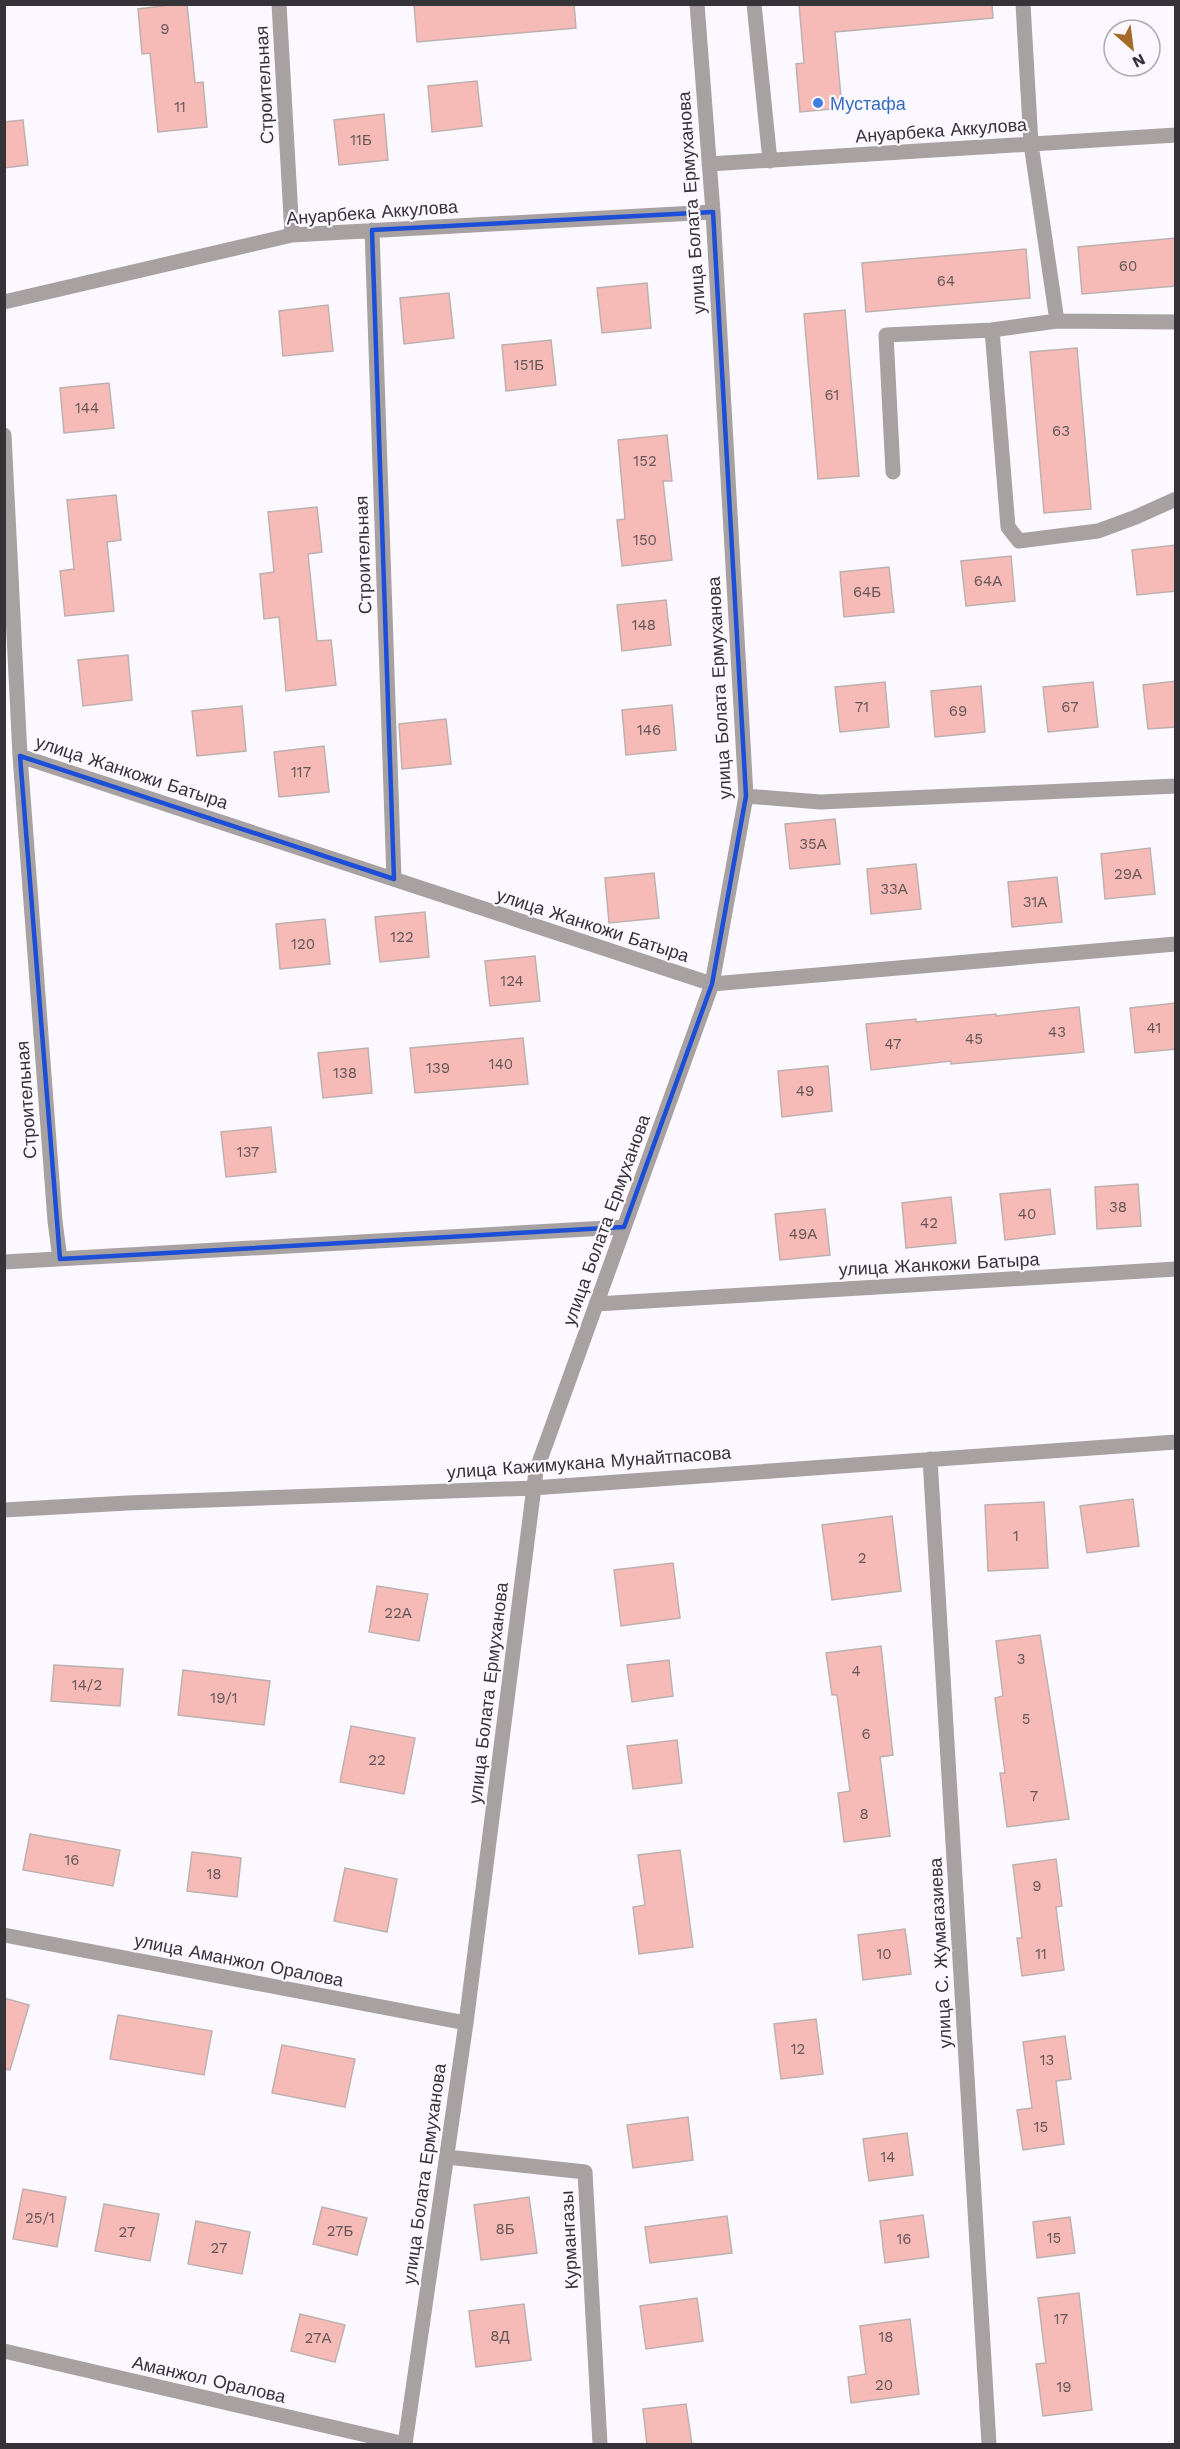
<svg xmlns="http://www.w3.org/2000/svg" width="1180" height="2449" font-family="'Work Sans',sans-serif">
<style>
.building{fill:#f6bbb7;stroke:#beb0af;stroke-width:1.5}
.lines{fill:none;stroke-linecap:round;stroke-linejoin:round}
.minor{stroke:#a7a1a1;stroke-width:15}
.marked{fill:none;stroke:#1d4ed8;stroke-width:4.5;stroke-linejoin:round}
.shop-dot{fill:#3f7fe0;stroke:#fcf8ff;stroke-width:2}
.labels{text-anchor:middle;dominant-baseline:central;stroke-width:4.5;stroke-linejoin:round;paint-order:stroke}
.number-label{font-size:15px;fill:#655557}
.street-label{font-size:18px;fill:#353337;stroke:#fcf8ff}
.shop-label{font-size:18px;fill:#366cbe;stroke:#fcf8ff;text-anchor:start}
</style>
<rect width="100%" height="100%" fill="#fcf8ff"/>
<path class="building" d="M178 4H187L195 83 203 82 207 127 158 132 150 53 142 54 138 9Z
M414 4H574L576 28 417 42Z
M799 4H992L993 18 835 32 842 108 800 112 796 64 804 63Z
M477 81 482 126 432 132 428 86Z
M384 114 388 160 339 165 334 120Z
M23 120 28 165 4 168V122Z
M1176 238V286L1082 294 1078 247Z
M1026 249 1030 298 866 312 862 263Z
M647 283 651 328 602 333 597 288Z
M449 293 454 338 404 344 400 298Z
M328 305 333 351 283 356 279 311Z
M845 310 859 476 818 479 804 314Z
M551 340 556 385 506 391 502 345Z
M1077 348 1091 509 1044 513 1030 352Z
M109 383 114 428 64 433 60 388Z
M667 435 672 481H663L672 560 622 566 617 520 625 519 618 440Z
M116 495 121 540 107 542 114 611 65 616 60 571 74 569 67 500Z
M317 507 322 552 308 554 317 641 331 640 336 685 286 691 279 617 264 619 260 574 274 572 268 512Z
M1176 545V591L1137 595 1132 550Z
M1011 556 1015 601 966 606 961 561Z
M889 567 894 612 844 617 840 572Z
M666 600 671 645 622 651 617 605Z
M128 655 132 700 83 706 78 660Z
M1176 681V727L1148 729 1143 685Z
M885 682 889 727 840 732 835 687Z
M1093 682 1098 727 1048 732 1043 687Z
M981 686 985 732 935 737 931 691Z
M672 705 676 750 626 755 622 710Z
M242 706 246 751 197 756 192 711Z
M446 719 451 764 402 769 399 724Z
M324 746 329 792 279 797 274 752Z
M835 819 840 864 790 869 785 824Z
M1150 848 1155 894 1105 899 1101 854Z
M916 864 921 909 871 914 867 869Z
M654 873 659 918 609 923 605 878Z
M1057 877 1062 922 1012 927 1008 882Z
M425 912 429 957 380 962 375 917Z
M325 919 330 964 280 969 276 924Z
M535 956 540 1001 490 1006 485 961Z
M1176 1003V1049L1135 1053 1130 1008Z
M1079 1007 1084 1052 951 1064V1061L871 1070 866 1024 916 1019V1022L996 1014V1016Z
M523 1038 528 1084 415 1093 410 1048Z
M368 1048 372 1093 323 1098 318 1053Z
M828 1066 832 1111 782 1117 778 1071Z
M271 1127 276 1172 226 1177 221 1132Z
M1138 1184 1141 1226 1097 1229 1095 1187Z
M1050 1189 1055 1234 1005 1240 1000 1194Z
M951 1197 956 1243 906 1248 902 1203Z
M825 1209 830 1255 780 1260 775 1214Z
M1133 1499 1139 1546 1087 1553 1080 1506Z
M1044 1502 1048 1568 988 1571 985 1505Z
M892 1516 901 1591 832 1600 822 1525Z
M673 1563 680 1618 621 1626 614 1570Z
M377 1586 428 1594 419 1641 369 1632Z
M1040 1635 1069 1819 1007 1827 1000 1773H1005L995 1698 1003 1696 996 1641Z
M881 1646 893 1755 880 1757 890 1836 844 1842 838 1793 850 1791 837 1695H832L826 1653Z
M669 1660 673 1696 632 1702 627 1665Z
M54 1665 123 1669 120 1706 51 1701Z
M183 1670 270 1681 264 1725 178 1715Z
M351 1726 415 1738 404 1794 340 1782Z
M677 1740 682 1783 633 1789 627 1746Z
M30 1834 120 1850 113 1886 23 1870Z
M680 1850 693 1947 639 1954 633 1907 645 1905 638 1855Z
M192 1852 241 1858 237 1897 187 1891Z
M1056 1859 1062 1906 1056 1907 1064 1970 1022 1976 1017 1938H1022L1013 1865Z
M345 1868 397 1879 387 1932 334 1921Z
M905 1929 911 1974 863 1980 858 1935Z
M4 1998 29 2005 10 2070 4 2069Z
M118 2015 212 2031 204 2075 110 2059Z
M816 2019 823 2074 781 2079 774 2024Z
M1065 2036 1071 2079 1056 2081 1064 2144 1023 2150 1017 2110 1032 2108 1023 2042Z
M282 2045 355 2059 345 2107 272 2093Z
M688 2117 693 2160 633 2168 627 2125Z
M907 2133 913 2175 869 2181 863 2139Z
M23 2189 66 2197 57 2247 13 2239Z
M529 2197 537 2253 481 2260 474 2205Z
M104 2204 159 2214 150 2261 95 2251Z
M322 2207 367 2218 357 2255 313 2244Z
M923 2215 929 2257 885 2263 880 2221Z
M727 2216 732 2253 650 2263 645 2227Z
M1070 2217 1075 2253 1037 2258 1033 2222Z
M196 2221 250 2232 242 2274 188 2264Z
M1079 2293 1092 2410 1043 2416 1036 2364 1046 2363 1038 2298Z
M697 2298 703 2341 646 2349 640 2306Z
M524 2304 531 2360 476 2367 469 2311Z
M300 2314 345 2325 335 2362 291 2351Z
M910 2319 919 2394 851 2403 848 2377 866 2374 860 2326Z
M686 2404 692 2445H647L643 2409Z"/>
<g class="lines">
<path class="minor" d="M279 4 292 235
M754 4 770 161
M1023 4 1031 144 1057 321 1176 322
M709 164 1176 135
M372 230 394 879
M4 302 292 235 713 212
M1057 321 992 330 1008 527 1019 541 1098 531 1136 517 1176 499
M4 435 20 756 55 1221 60 1259
M893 472 886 335 992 330
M20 756 712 984 1176 944
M746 796 820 802 1176 786
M4 1262 624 1227
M596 1304 1176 1269
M930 1459 989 2444
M4 1510 127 1503 533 1488 1176 1442
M4 1935 466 2023
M447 2157 585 2172 600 2444
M4 2351 405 2444
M405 2444 466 2023 536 1471 712 984 746 796 713 212 697 4"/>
</g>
<path class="marked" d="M713 212 746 796 712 984 624 1227 60 1259 20 756 394 879 372 230Z"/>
<circle class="shop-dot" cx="818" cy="103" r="6"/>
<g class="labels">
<g class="number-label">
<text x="165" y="29">9</text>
<text x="180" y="107">11</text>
<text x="361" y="140">11Б</text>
<text x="1128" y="266">60</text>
<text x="946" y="281">64</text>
<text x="529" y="365">151Б</text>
<text x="832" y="395">61</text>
<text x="87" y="408">144</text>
<text x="1061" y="431">63</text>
<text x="645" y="461">152</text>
<text x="645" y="540">150</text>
<text x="988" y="581">64А</text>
<text x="867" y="592">64Б</text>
<text x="644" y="625">148</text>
<text x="862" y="707">71</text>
<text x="1070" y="707">67</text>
<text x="958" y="711">69</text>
<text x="649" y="730">146</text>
<text x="301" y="772">117</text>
<text x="813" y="844">35А</text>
<text x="1128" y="874">29А</text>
<text x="894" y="889">33А</text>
<text x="1035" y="902">31А</text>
<text x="402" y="937">122</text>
<text x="303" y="944">120</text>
<text x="512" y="981">124</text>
<text x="1154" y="1028">41</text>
<text x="1057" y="1032">43</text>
<text x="974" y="1039">45</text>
<text x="893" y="1044">47</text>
<text x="501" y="1064">140</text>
<text x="438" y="1068">139</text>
<text x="345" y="1073">138</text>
<text x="805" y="1091">49</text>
<text x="248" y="1152">137</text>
<text x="1118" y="1207">38</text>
<text x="1027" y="1214">40</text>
<text x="929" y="1223">42</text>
<text x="803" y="1234">49А</text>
<text x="1016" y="1536">1</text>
<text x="862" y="1558">2</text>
<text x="398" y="1613">22А</text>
<text x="1021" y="1659">3</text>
<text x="856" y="1671">4</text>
<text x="87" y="1685">14/2</text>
<text x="224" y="1698">19/1</text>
<text x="1026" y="1719">5</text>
<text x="866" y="1734">6</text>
<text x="377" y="1760">22</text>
<text x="1034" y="1796">7</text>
<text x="864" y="1814">8</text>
<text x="72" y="1860">16</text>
<text x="214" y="1874">18</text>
<text x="1037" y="1886">9</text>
<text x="884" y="1954">10</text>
<text x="1041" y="1954">11</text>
<text x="798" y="2049">12</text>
<text x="1047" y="2060">13</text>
<text x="1041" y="2127">15</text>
<text x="888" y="2157">14</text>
<text x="40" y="2218">25/1</text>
<text x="505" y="2229">8Б</text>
<text x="340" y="2231">27Б</text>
<text x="127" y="2232">27</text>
<text x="1054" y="2238">15</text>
<text x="904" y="2239">16</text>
<text x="219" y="2248">27</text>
<text x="1061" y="2319">17</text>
<text x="500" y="2336">8Д</text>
<text x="886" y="2337">18</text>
<text x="318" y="2338">27А</text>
<text x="884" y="2385">20</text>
<text x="1064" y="2387">19</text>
</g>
<g class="street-label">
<text transform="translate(264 85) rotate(-93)">Строительная</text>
<text transform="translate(941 130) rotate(-4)">Ануарбека Аккулова</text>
<text transform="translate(691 203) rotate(-94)">улица Болата Ермуханова</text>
<text transform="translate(372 212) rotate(-4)">Ануарбека Аккулова</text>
<text transform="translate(363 555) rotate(-92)">Строительная</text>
<text transform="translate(719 688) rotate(-93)">улица Болата Ермуханова</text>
<text transform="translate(132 772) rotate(18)">улица Жанкожи Батыра</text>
<text transform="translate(593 925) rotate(18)">улица Жанкожи Батыра</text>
<text transform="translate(26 1100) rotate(-94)">Строительная</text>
<text transform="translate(606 1220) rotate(-70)">улица Болата Ермуханова</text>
<text transform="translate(939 1264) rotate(-3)">улица Жанкожи Батыра</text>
<text transform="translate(589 1462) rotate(-4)">улица Кажимукана Мунайтпасова</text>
<text transform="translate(488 1693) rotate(-83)">улица Болата Ермуханова</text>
<text transform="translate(940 1953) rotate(-93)">улица С. Жумагазиева</text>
<text transform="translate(239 1960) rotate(11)">улица Аманжол Оралова</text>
<text transform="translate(424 2174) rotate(-82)">улица Болата Ермуханова</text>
<text transform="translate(569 2240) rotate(-93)">Курмангазы</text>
<text transform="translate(209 2379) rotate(13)">Аманжол Оралова</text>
</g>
<g class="shop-label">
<text x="830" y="103">Мустафа</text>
</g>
</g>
<rect width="1180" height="2449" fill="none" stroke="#353337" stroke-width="12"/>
<g transform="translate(1132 48) rotate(152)"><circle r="28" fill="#fcf8ff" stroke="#aca9af" stroke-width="1.5"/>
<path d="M0-4.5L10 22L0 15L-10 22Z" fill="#a46b29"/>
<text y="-9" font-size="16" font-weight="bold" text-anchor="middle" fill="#353337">N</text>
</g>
</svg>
